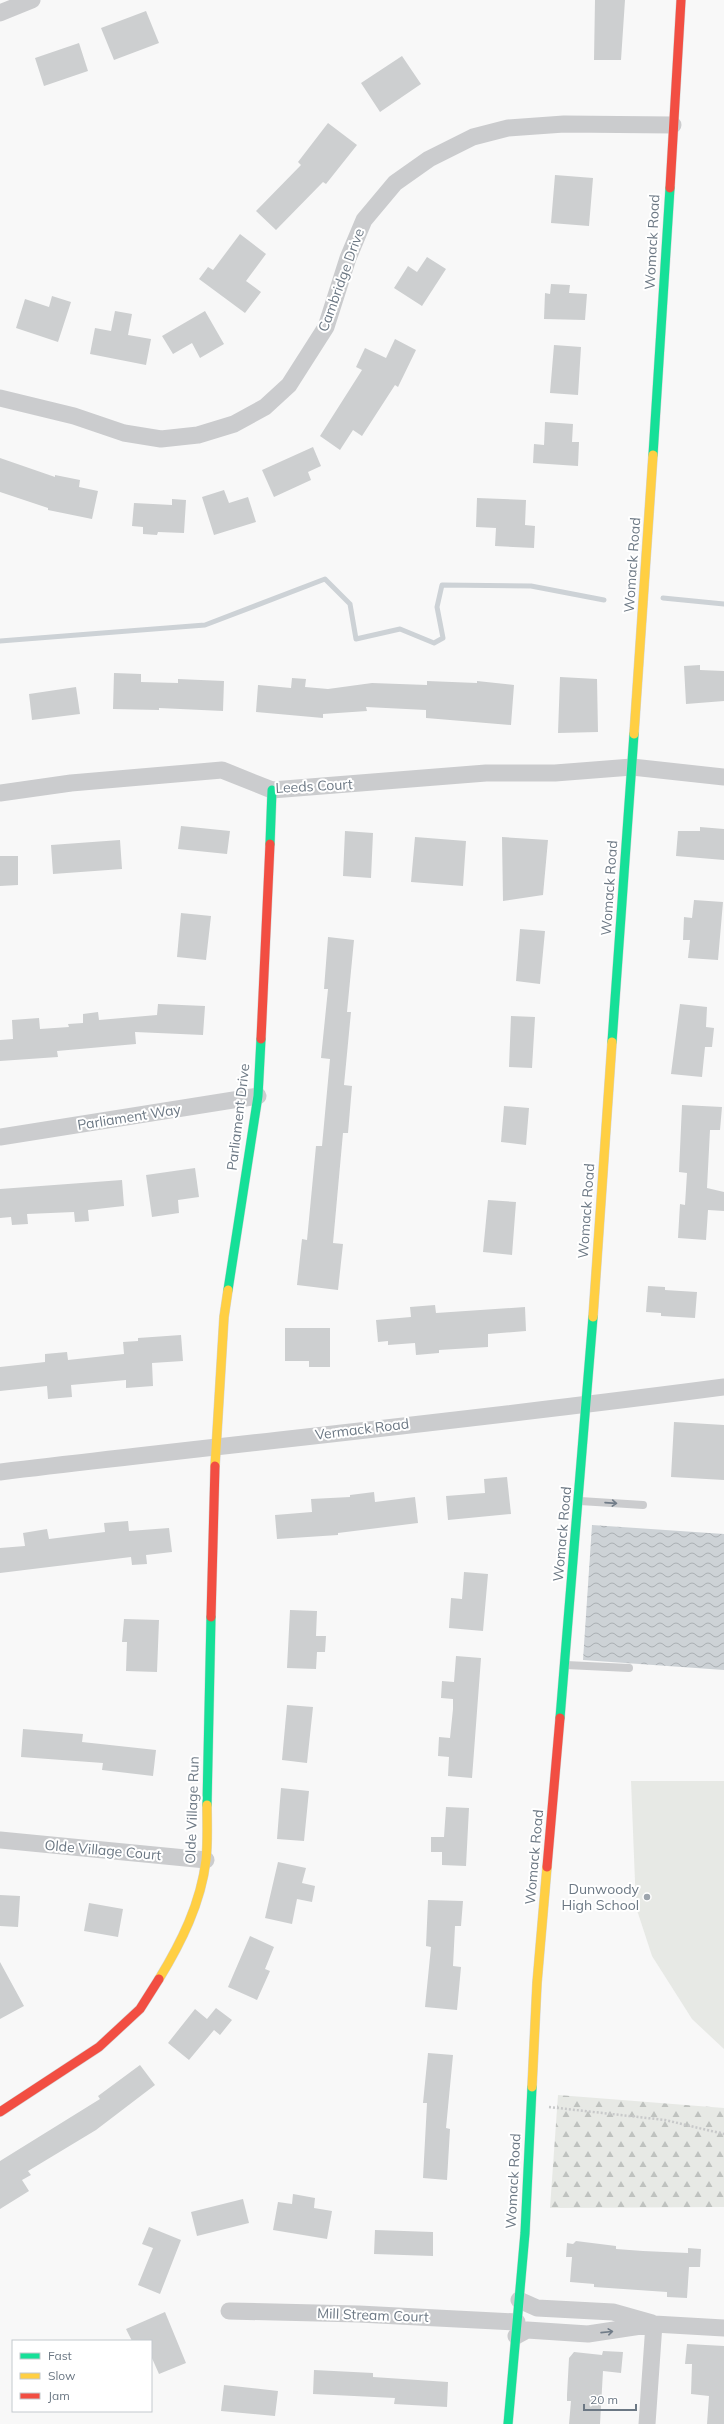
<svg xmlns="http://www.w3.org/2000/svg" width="724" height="2424" font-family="Mulish,sans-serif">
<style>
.forest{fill:url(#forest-firs)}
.park{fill:#e7e9e5}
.water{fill:url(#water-waves)}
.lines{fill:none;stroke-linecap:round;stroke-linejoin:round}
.stream{stroke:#cdd2d6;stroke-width:5}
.building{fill:#cdcfd0}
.fast-casing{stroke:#d4d5d5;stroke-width:10}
.slow-casing{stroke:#d4d5d5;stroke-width:10}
.jam-casing{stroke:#d4d5d5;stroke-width:10}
.path{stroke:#c8c9ca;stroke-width:2.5;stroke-dasharray:2 2;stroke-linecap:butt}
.lane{stroke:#cbccce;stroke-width:8}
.street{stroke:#cbccce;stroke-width:17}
.fast{stroke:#16e098;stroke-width:9}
.slow{stroke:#ffcf43;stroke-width:9}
.jam{stroke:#f24e42;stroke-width:9}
.oneway{stroke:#717c88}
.poi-dot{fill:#9da5ad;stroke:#fff;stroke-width:1.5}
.labels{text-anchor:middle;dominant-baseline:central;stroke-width:4;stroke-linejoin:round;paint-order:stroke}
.street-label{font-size:14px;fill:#6c7884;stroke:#fff}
.poi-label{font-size:14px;fill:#6c7884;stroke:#fff;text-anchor:end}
</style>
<defs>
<pattern id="forest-firs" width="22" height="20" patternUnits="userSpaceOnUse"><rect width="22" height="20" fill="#e7e9e5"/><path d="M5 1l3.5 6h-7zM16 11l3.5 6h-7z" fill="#bfc2bf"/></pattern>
<pattern id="water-waves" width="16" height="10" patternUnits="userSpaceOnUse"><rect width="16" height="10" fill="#cdd2d6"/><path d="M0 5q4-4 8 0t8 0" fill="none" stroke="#aaafb3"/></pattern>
</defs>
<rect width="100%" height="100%" fill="#f8f8f8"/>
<path class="forest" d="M558 2095 724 2108V2207L550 2208Z"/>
<path class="park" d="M631 1781H724V2049L692 2019 652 1956 636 1907Z"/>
<path class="water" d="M592 1525 724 1534V1670L583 1660Z"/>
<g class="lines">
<path class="stream" d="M663 598 724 604
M0 641 205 625 325 579 350 604 356 639 400 629 434 643 443 638 437 607 442 585 531 586 604 600"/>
</g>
<path class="building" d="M595 0H625L621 60H594Z
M146 11 159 43 114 60 101 28Z
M79 43 88 71 44 86 35 58Z
M402 56 421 84 380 112 361 83Z
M328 123 357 145 326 184 323 182 276 230 256 211 301 165 298 162Z
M555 175 593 178 589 226 551 223Z
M240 234 266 254 246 281 261 292 245 313 199 279 208 267 213 270Z
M427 257 446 269 422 306 394 288 408 266 417 272Z
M551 284 570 285 569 293 587 294 585 320 544 319 545 293 550 294Z
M52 296 71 302 58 342 16 328 25 299 49 307Z
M115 311 132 314 128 335 151 339 146 365 90 354 95 328 111 331Z
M205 311 224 344 200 358 192 343 173 354 162 336Z
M395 339 416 350 398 387 395 385 362 436 353 430 340 450 320 436 362 370 356 367 365 348 386 358Z
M554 345 581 347 578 395 550 393Z
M545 422 573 424 572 442H579L578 466 533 463 534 444 544 445Z
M313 447 321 466 308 472 311 480 274 497 262 470Z
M0 458 55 477V475L80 480 79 487 98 491 92 519 48 510V508L0 492Z
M224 490 229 503 248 497 256 522 214 535 202 497Z
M477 498 526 500 525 525 535 526 534 548 495 546 496 528 476 527Z
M172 499 186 500 184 533 158 532 157 535 143 534V527L132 526 134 503 172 505Z
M700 665V670L724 671V701L686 704 684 666Z
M114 673 141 674V682L178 683V679L224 681 223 711 159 708V710L113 709Z
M560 677 597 679 598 732 558 733Z
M292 678 306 679 305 687 328 689 372 683 427 685V681L477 683V681L514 685 511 725 426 718V710L366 707 367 711 323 714V718L256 712 258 685 291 688Z
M76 687 80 714 32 720 29 694Z
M181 826 230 831 227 854 178 849Z
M700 827 724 829V860L676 856 678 831H700Z
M345 831 373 833 371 878 343 876Z
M415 837 466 841 463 886 411 882Z
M502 837 548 840 543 895 503 901Z
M120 840 122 869 53 874 51 845Z
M0 856H18V885L0 886Z
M694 900 723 902 718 960 688 958 690 940H683L684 917 692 918Z
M181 913 211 916 206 960 177 957Z
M520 929 545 931 540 984 516 981Z
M328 937 354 940 347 1012H351L344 1085 352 1086 348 1133H343L333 1243 343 1244 338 1290 297 1285 302 1239 307 1240 316 1146H322L330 1059 321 1058 328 989H324Z
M158 1004 205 1006 203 1035 135 1032 136 1044 57 1051 58 1057 0 1061V1040L13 1039 12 1020 39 1018 40 1029 69 1027 68 1024 83 1023V1014L98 1012 99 1020 157 1015Z
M680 1004 707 1007 706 1027 714 1028 712 1047H705L702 1077 671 1074Z
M511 1016 535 1017 532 1068 509 1067Z
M682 1105 722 1107 720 1130H710L707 1188 724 1192V1211L708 1210 706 1240 678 1238 680 1204 685 1205 687 1173 679 1172Z
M504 1106 529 1108 526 1145 501 1142Z
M195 1168 199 1197 178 1200 179 1213 152 1217 146 1175Z
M122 1180 124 1206 88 1210 89 1221 75 1222 74 1212 27 1214 28 1224 12 1225 11 1217 0 1218V1189Z
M488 1200 516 1202 512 1255 483 1252Z
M648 1286 665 1287V1290L697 1292 695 1318 661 1316V1313L646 1312Z
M435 1305 436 1313 525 1307 526 1331 488 1334V1347L439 1350V1353L416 1355 415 1343 388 1345V1341L378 1342 376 1320 411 1317 410 1307Z
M285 1328H330V1367H309V1361H285Z
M181 1335 183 1361 152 1363 153 1386 126 1388V1380L71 1385 72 1397 48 1399 47 1386 0 1391V1367L45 1362V1354L67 1352 68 1360 124 1354 123 1342 138 1341V1338Z
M674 1422 724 1425V1480L671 1477Z
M507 1477 511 1514 448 1520 446 1496 485 1493 484 1479Z
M374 1492 375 1502 415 1497 418 1523 338 1533V1535L277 1539 275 1515 312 1512 311 1499 350 1497V1495Z
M128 1521 129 1531 169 1528 172 1552 146 1555 147 1564 132 1565 131 1557 0 1573V1548L25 1546 23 1533 47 1529 49 1539 105 1532 104 1523Z
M464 1572 488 1574 483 1631 449 1628 451 1598 462 1599Z
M290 1610 317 1611 316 1636H326L325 1652H317L316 1669 287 1668Z
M124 1619 159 1620 157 1672 126 1671 127 1642H122Z
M456 1656 481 1658 472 1778 448 1776 449 1757 438 1756 439 1737 450 1738 453 1709V1699L441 1698 442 1681 454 1682Z
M287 1705 313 1707 307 1763 282 1760Z
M23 1729 83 1734 82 1742 156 1750 153 1776 102 1770 103 1763 21 1757Z
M281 1788 309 1791 304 1841 277 1839Z
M446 1807 469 1808 466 1866 442 1865V1852H431V1837H444Z
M278 1862 306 1868 302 1883 315 1886 312 1902 297 1899 292 1924 265 1918Z
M0 1895 20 1896 18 1927 0 1926Z
M428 1900 463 1901 461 1926H455L453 1966 461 1967 457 2010 425 2007 431 1947 426 1946Z
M89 1903 123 1909 118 1937 84 1931Z
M250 1936 274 1947 265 1969 270 1971 257 2000 228 1987Z
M0 1962 24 2006 0 2019Z
M216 2008 232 2020 220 2035 214 2030 189 2060 168 2043 195 2009 207 2019Z
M428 2053 453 2055 446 2128 450 2129 447 2180 423 2178 427 2103H423Z
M140 2065 155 2085 96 2130 28 2171 31 2175 22 2180 29 2191 0 2209V2161L100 2099 98 2096Z
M293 2194 315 2198 314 2208 332 2211 327 2239 273 2230 278 2202 292 2204Z
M243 2199 249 2223 197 2236 191 2212Z
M149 2227 181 2240 160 2294 138 2285 153 2248 142 2244Z
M375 2230 433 2232V2256L374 2254Z
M576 2241 616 2246V2249L643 2251 688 2253V2248L701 2249 700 2267H689L687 2298 667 2297V2292L594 2287V2284L570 2282 572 2257H566L567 2243 573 2244Z
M165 2312 186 2363 159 2374 151 2356V2341H132L126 2329Z
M687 2344 724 2346V2424H707L709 2396 691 2394 692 2364H685Z
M603 2351 623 2352 621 2373 603 2371 600 2424H569L571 2401H567V2395L569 2358 574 2352 602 2355Z
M314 2370 373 2373V2377L448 2382 447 2407 394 2404 395 2398 313 2394Z
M224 2385 278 2391 275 2416 221 2411Z"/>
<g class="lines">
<g class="fast-casing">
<path id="fast" d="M653 455 670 188
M270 844 272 790
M612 1042 634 734
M228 1290 258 1096 261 1039
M560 1718 593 1317
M207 1805 211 1617
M508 2424 525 2233 532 2087"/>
</g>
<g class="slow-casing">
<path id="slow" d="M634 734 653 455
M593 1317 612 1042
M215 1466 224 1317 228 1290
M159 1979C181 1943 201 1903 206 1860 208 1842 207 1823 207 1805
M532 2087 537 1983 547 1867"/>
</g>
<g class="jam-casing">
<path id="jam" d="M670 188 681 0
M261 1039 270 844
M211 1617 215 1466
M547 1867 560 1718
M0 2112 99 2047 140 2009 159 1979"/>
</g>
<path class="path" d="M549 2107 665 2120 724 2134"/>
<path class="lane" d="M580 1501 643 1505
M566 1665 629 1668"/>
<path class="street" d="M0 13 32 0
M0 398 74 416 124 433 161 439 198 435 234 424 265 407 289 385 326 327 348 258 364 220 395 183 429 159 473 137 508 128 564 124 673 125
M0 793 71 783 222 770 272 790 486 773H555L632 767 724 777
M0 1137 258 1096
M0 1472C241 1443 483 1419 724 1387
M0 1840 206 1860
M519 2300 537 2308 613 2312 652 2323
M229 2311 359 2314 517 2322
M516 2336 527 2330 588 2334 654 2324 724 2328
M647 2424 654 2324"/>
<use href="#fast" class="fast"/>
<use href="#slow" class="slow"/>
<use href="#jam" class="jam"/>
</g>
<defs><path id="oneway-shaft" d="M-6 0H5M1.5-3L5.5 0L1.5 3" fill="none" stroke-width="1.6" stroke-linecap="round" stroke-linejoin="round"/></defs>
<g class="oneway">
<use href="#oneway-shaft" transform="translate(611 1503) rotate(4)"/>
<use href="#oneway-shaft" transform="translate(607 2332) rotate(-6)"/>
</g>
<circle class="poi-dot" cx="647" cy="1897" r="4"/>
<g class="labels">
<g class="street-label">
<text transform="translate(652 242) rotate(-87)">Womack Road</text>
<text transform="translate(341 280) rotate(-70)">Cambridge Drive</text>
<text transform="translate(632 565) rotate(-86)">Womack Road</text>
<text transform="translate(314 786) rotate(-3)">Leeds Court</text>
<text transform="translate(609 888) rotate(-86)">Womack Road</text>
<text transform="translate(129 1117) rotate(-9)">Parliament Way</text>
<text transform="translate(238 1117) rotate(-83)">Parliament Drive</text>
<text transform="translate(586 1211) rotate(-86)">Womack Road</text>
<text transform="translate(362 1429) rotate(-7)">Vermack Road</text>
<text transform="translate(562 1534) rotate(-85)">Womack Road</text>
<text transform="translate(192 1810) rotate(-88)">Olde Village Run</text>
<text transform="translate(103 1850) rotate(5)">Olde Village Court</text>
<text transform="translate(534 1857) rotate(-85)">Womack Road</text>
<text transform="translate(513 2181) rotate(-87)">Womack Road</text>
<text transform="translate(373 2315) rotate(2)">Mill Stream Court</text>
</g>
<g class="poi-label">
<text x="639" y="1889">Dunwoody<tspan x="639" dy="16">High School</tspan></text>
</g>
</g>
<rect x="12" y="2340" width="140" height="72" fill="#ffffff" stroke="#c4c9ce"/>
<rect x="20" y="2353" width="20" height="6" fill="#16e098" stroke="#c4c9ce"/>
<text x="48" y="2360" font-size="12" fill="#6c7884">Fast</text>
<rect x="20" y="2373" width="20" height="6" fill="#ffcf43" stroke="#c4c9ce"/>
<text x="48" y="2380" font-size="12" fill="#6c7884">Slow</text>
<rect x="20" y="2393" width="20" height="6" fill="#f24e42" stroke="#c4c9ce"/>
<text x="48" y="2400" font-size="12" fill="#6c7884">Jam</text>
<path d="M584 2404v6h52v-6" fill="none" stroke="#6c7884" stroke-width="2"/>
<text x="590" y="2404" font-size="12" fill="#6c7884" stroke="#ffffff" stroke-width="3" paint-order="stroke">20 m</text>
</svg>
